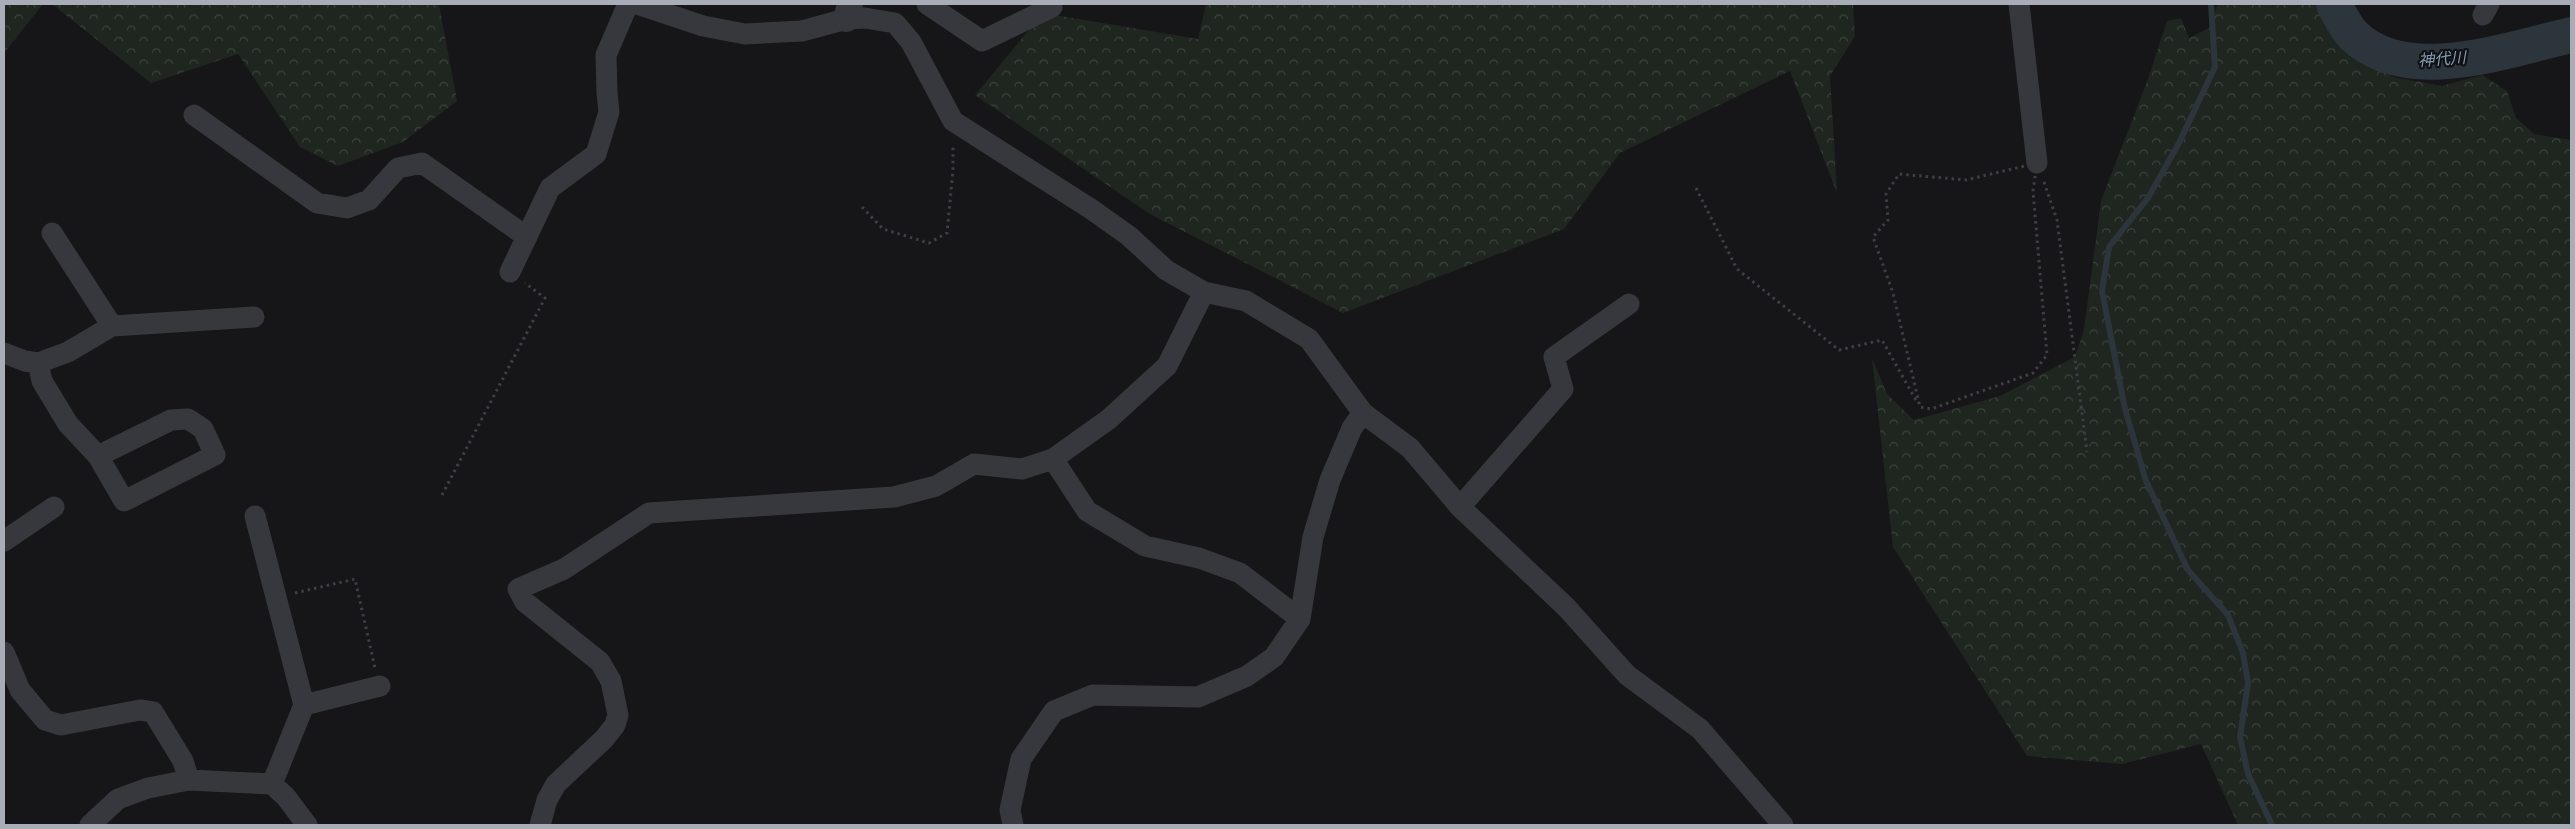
<svg xmlns="http://www.w3.org/2000/svg" width="2575" height="829" font-family="'Roboto Condensed','Noto Sans JP',sans-serif">
<style>
.forest{fill:url(#forest-crowns)}
.lines{fill:none;stroke-linecap:round;stroke-linejoin:round}
.stream{stroke:#2c353c;stroke-width:6}
.river{stroke:#2c353c;stroke-width:36}
.path{stroke:#3d3f44;stroke-width:3;stroke-dasharray:2.5 4;stroke-linecap:butt}
.minor{stroke:#37383d;stroke-width:21}
.tertiary{stroke:#37383d;stroke-width:26}
.labels{text-anchor:middle;dominant-baseline:central;stroke-width:4.5;stroke-linejoin:round;paint-order:stroke}
.water-label{font-size:16px;font-style:italic;fill:#7f9bb3;stroke:#111113}
</style>
<defs>
<pattern id="forest-crowns" width="20" height="18" patternUnits="userSpaceOnUse" patternTransform="scale(1.25)"><rect width="20" height="18" fill="#1e261f"/><path d="M2 6a3 3 0 1 1 6 0M12 15a3 3 0 1 1 6 0" fill="none" stroke="#3c433d"/></pattern>
</defs>
<rect width="100%" height="100%" fill="#161618"/>
<path class="forest" d="M4 4H43L4 53Z
M52 4H439L457 101 403 142 338 166 300 147 238 54 151 83Z
M1206 4H1853L1855 36 1830 76 1837 193 1790 71 1620 153 1564 229 1343 313 1150 214 975 95 1043 13 1198 39Z
M2218 4H2320L2349 52 2393 77 2442 86 2482 75 2507 91 2516 118 2534 134 2571 140V825H2238L2201 744 2122 764 2027 756 1893 547 1872 358 1887 394 1914 420 2000 396 2075 357 2084 330 2101 201 2148 79 2167 21 2181 18 2189 38 2209 28Z"/>
<g class="lines">
<path class="stream" d="M2211 4 2215 67 2179 143 2148 198 2109 247 2102 291 2125 409 2146 481 2188 570 2228 615 2243 653 2248 683 2240 737 2248 774 2272 825"/>
<path class="river" d="M2334 4C2339 14 2346 28 2354 36 2408 87 2509 49 2571 35"/>
<path class="path" d="M2037 163 2033 191 2047 355 2033 373 1931 409 1920 407 1893 293 1873 237 1888 220 1886 194 1899 174 1966 180Z
M2044 182 2057 220 2087 452
M1696 188 1737 269 1839 350 1882 340 1917 402
M862 207 883 229 929 243 947 233 953 170V144
M442 495 545 298 525 283
M295 593 355 579 375 668"/>
<path class="minor" d="M637 4 703 26 745 34 802 31 846 19 865 18 895 23 911 42 953 121 1091 209 1129 236 1166 270 1204 292 1246 301 1309 339 1363 413 1352 428 1330 480 1313 537 1300 619 1274 657 1247 676 1198 697 1093 695 1054 711 1021 759 1010 810 1013 825
M927 4 982 41 1052 7
M2019 4 2037 163
M2483 15 2489 4
M194 115 317 203 347 208 369 200 398 168 422 163 527 237
M52 233 112 326
M510 272 550 188 596 154 609 112 607 93 606 55 628 4
M4 353 25 361 38 363 68 352 112 326 254 317
M38 363 42 381 68 424 98 456 124 501 215 455 203 429 188 419 171 420 98 456
M1363 413 1410 448 1460 507 1566 607 1627 675 1700 729 1783 825
M1053 459 1087 511 1145 546 1199 558 1240 573 1300 619
M1460 507 1563 389 1554 357 1629 304
M255 516 304 705 272 784
M4 541 54 507
M4 652 20 690 45 720 61 725 140 710 153 712 183 761 189 780
M304 705 380 686
M90 825 118 799 148 788 189 780 272 784 286 797 307 825
M540 825 547 800 556 784 604 739 615 725 618 715 611 681 600 662 525 602 518 589 564 569 649 513 894 497 936 486 974 464 1022 469 1053 459 1109 419 1167 366 1204 292"/>
<path class="tertiary" d="M846 19 850 4"/>
</g>
<g class="labels">
<g class="water-label">
<text transform="translate(2442 59) rotate(-4)">神代川</text>
</g>
</g>
<rect width="2575" height="829" fill="none" stroke="#a8adb8" stroke-width="10"/>
</svg>
